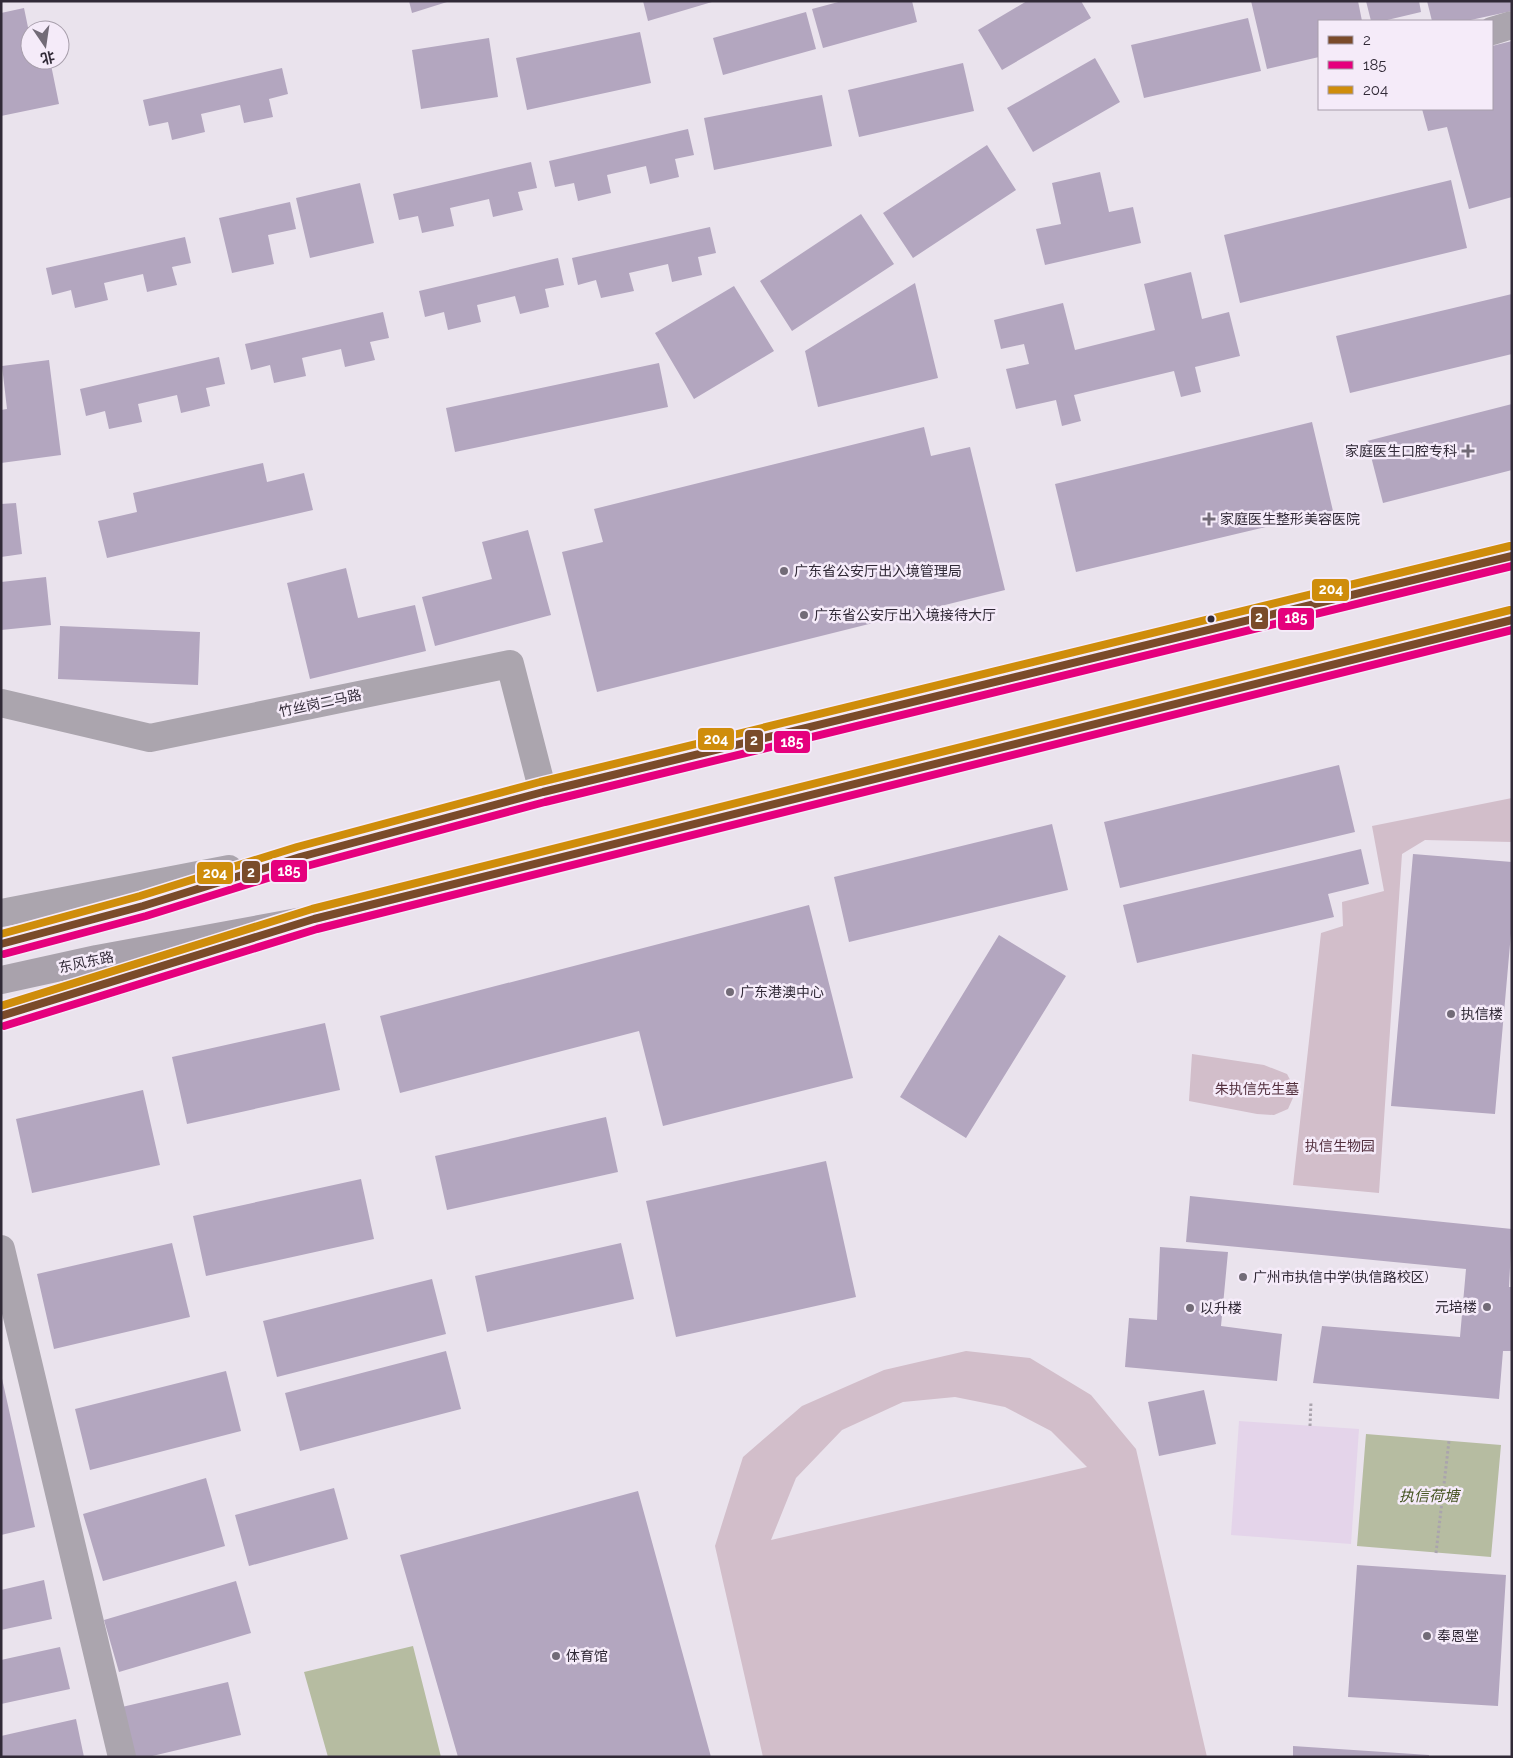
<svg xmlns="http://www.w3.org/2000/svg" width="1513" height="1758" font-family="Raleway,'Noto Sans SC',sans-serif">
<style>
.green{fill:#d2beca;fill-rule:evenodd}
.plaza{fill:#e4d4ea}
.water{fill:#b6bca1}
.building{fill:#b3a6bf}
.lines{fill:none;stroke-linecap:round;stroke-linejoin:round}
.path{stroke:#aaa4ad;stroke-width:3;stroke-dasharray:2.5 2.5;stroke-linecap:butt}
.minor{stroke:#aba5ae;stroke-width:28}
.highway{stroke:#a9a2ac;stroke-width:28}
.bus-1-casing{stroke:#f5ebf9;stroke-width:11}
.bus-2-casing{stroke:#f5ebf9;stroke-width:11}
.bus-3-casing{stroke:#f5ebf9;stroke-width:11}
.bus-1{stroke:#7a4b2a;stroke-width:8}
.bus-2{stroke:#e5007d;stroke-width:8}
.bus-3{stroke:#cf8d0b;stroke-width:8}
.poi-dot{fill:#726b77;stroke:#f5ebf9;stroke-width:2}
.bus-dot{fill:#312a37;stroke:#f5ebf9;stroke-width:2}
.labels{text-anchor:middle;dominant-baseline:central;stroke-width:5;stroke-linejoin:round;paint-order:stroke}
.poi-label{font-size:14px;fill:#312a37;stroke:#f5ebf9;text-anchor:start}
.street-label{font-size:14px;fill:#312a37;stroke:#f5ebf9}
.park-label{font-size:14px;fill:#53303e;stroke:#f5ebf9}
.water-label{font-size:15px;font-style:italic;fill:#465523;stroke:#f5ebf9}
.line-badge{stroke:#f5ebf9;stroke-width:2}
.badge-label{font-size:14px;text-anchor:middle;font-weight:bold;fill:#fff}
</style>
<rect width="100%" height="100%" fill="#eae3ed"/>
<path class="green" d="M1512 798V842L1425 840 1402 854 1379 1193 1293 1185 1321 933 1343 926 1342 902 1384 891 1372 826Z
M1192 1054 1264 1065 1287 1074 1296 1091 1288 1109 1274 1115 1257 1114 1189 1101Z
M966 1351 1030 1358 1091 1395 1136 1449 1207 1757H763L715 1546 743 1457 802 1406 884 1370ZM955 1397 1005 1407 1051 1431 1087 1467 771 1540 796 1478 842 1430 903 1402Z"/>
<path class="plaza" d="M1239 1421 1359 1429 1351 1544 1231 1535Z"/>
<path class="water" d="M1366 1434 1501 1445 1491 1557 1357 1546Z
M413 1646 441 1757H328L304 1672Z"/>
<path class="building" d="M409 1H447V2L412 13Z
M643 1H712V2L648 21Z
M842 1H912L917 22 823 48 812 9Z
M1027 1H1081L1091 18 1002 70 978 30Z
M1251 1H1358L1362 21H1319V57L1267 69Z
M1366 1H1419L1421 12 1383 21H1371Z
M1427 1H1512V11L1466 21H1432Z
M24 8 30 37V60H50L59 104 1 116V13Z
M806 12 816 49 723 75 713 38Z
M1248 18 1261 71 1144 98 1131 45Z
M640 32 651 83 527 110 516 58Z
M489 38 498 97 421 109 412 50Z
M1512 41V197L1469 209 1447 127 1428 131 1422 109H1492V46Z
M1095 58 1120 102 1033 152 1007 108Z
M963 63 974 111 859 137 848 90Z
M282 68 288 94 269 99 273 117 244 123 240 105 201 114 205 132 172 140 168 122 149 126 143 100Z
M822 95 832 146 714 170 704 118Z
M688 129 694 155 675 159 679 177 650 184 646 166 607 175 611 193 578 201 574 183 555 187 549 161Z
M987 145 1016 190 913 258 883 213Z
M531 162 537 188 518 192 523 210 493 217 489 199 450 208 454 226 422 233 418 216 399 220 393 194Z
M1100 172 1109 212 1133 207 1141 243 1045 265 1036 229 1061 224 1052 183Z
M1451 180 1467 248 1240 303 1224 235Z
M360 183 374 243 310 258 296 198Z
M290 202 296 229 268 235 274 264 232 273 219 218Z
M861 214 894 264 792 331 760 281Z
M710 227 716 253 698 257 702 275 672 282 668 264 629 273 634 291 601 298 596 280 578 285 572 258Z
M185 237 191 263 172 267 177 285 147 292 143 274 104 283 108 300 75 308 71 290 52 295 46 268Z
M558 258 564 285 545 289 549 307 520 314 515 296 477 305 481 322 448 330 444 312 425 317 419 291Z
M1191 272 1202 319 1229 312 1240 356 1195 367 1201 392 1181 397 1174 371 1074 395 1081 421 1062 426 1056 400 1016 409 1006 369 1029 364 1024 344 1001 349 994 320 1063 303 1075 350 1155 330 1144 284Z
M915 283 938 378 818 407 805 351Z
M734 286 774 351 694 399 655 333Z
M1512 294V354L1350 393 1336 336Z
M383 312 389 338 370 342 375 360 345 367 341 349 302 358 306 376 274 383 270 365 251 370 245 344Z
M219 357 225 384 206 388 210 406 181 413 177 395 138 404 142 422 109 429 105 411 86 416 80 389Z
M49 360 61 455 1 463V410L7 409 2 366Z
M659 363 668 407 455 452 446 408Z
M1512 404V470L1383 503 1367 441Z
M1312 422 1333 511 1076 572 1055 484Z
M924 427 931 456 970 447 1005 590 597 692 562 552 603 542 594 509Z
M263 463 267 482 304 473 313 510 107 558 98 521 137 512 133 493Z
M16 503 22 554 1 557V504Z
M528 530 551 615 435 646 422 597 492 579 482 542Z
M346 568 358 618 415 605 426 651 310 679 287 583Z
M46 577 51 625 1 630V582Z
M60 626 200 632 198 685 58 679Z
M1339 765 1355 832 1120 888 1104 822Z
M1052 824 1068 890 849 942 834 877Z
M1361 849 1369 884 1328 894 1334 917 1137 963 1123 905Z
M1413 854 1512 862V922L1495 1114 1391 1106Z
M809 905 853 1078 663 1126 639 1031 400 1093 380 1016Z
M999 935 1066 976 966 1138 900 1097Z
M325 1023 340 1090 187 1124 172 1057Z
M143 1090 160 1165 32 1193 16 1119Z
M606 1117 618 1172 447 1210 435 1156Z
M826 1161 856 1297 676 1337 646 1201Z
M361 1179 374 1239 206 1276 193 1216Z
M1190 1196 1512 1229 1509 1287H1512V1351H1503L1499 1399 1313 1383 1322 1326 1460 1337 1466 1269 1186 1242Z
M172 1243 190 1317 54 1349 37 1274Z
M621 1243 634 1299 487 1332 475 1276Z
M1160 1247 1228 1252 1221 1326 1282 1334 1277 1381 1125 1367 1129 1318 1157 1320Z
M432 1279 446 1334 277 1377 263 1321Z
M446 1351 461 1409 300 1451 285 1393Z
M226 1371 241 1431 90 1470 75 1409Z
M1 1374 35 1527 1 1535Z
M1204 1390 1216 1444 1159 1456 1148 1402Z
M206 1478 225 1546 103 1581 83 1514Z
M334 1488 348 1539 249 1566 235 1515Z
M638 1491 711 1757H458L400 1555Z
M1357 1565 1506 1575 1498 1706 1348 1697Z
M44 1580 52 1619 1 1630V1590Z
M236 1581 251 1633 119 1672 104 1620Z
M60 1647 70 1689 1 1704V1660Z
M228 1682 241 1735 148 1757H134L122 1707Z
M76 1719 84 1757H1V1736Z
M1293 1746 1429 1755V1757H1293Z"/>
<g class="lines">
<path class="path" d="M1310 1426 1311 1402
M1436 1553 1449 1441"/>
<path class="minor" d="M1492 31 1512 25
M1 703 150 738 510 664 543 792
M1 913 229 869
M1 1016 110 984 246 941
M1 1249 122 1757"/>
<path class="highway" d="M1 944 143 906 300 857 543 792 1512 556
M1 980 97 959 314 919 1512 620"/>
<g class="bus-1-casing">
<path id="bus-1" d="M1 944 143 906 300 857 543 792 1512 556
M1 1016 314 919 1512 620"/>
</g>
<g class="bus-2-casing">
<path id="bus-2" d="M4 954 146 916 303 867 545 802 1512 566
M4 1026 317 929 1512 630"/>
</g>
<g class="bus-3-casing">
<path id="bus-3" d="M1 934 140 896 297 847 540 782 1510 546
M1 1006 312 909 1510 610"/>
</g>
<use href="#bus-1" class="bus-1"/>
<use href="#bus-2" class="bus-2"/>
<use href="#bus-3" class="bus-3"/>
</g>
<g class="poi-dot">
<path d="M1465.5 443.5h5v5h5v5h-5v5h-5v-5h-5v-5h5z"/>
<path d="M1206.5 511.5h5v5h5v5h-5v5h-5v-5h-5v-5h5z"/>
<circle cx="784" cy="571" r="5"/>
<circle cx="804" cy="615" r="5"/>
<circle cx="730" cy="992" r="5"/>
<circle cx="1451" cy="1014" r="5"/>
<circle cx="1243" cy="1277" r="5"/>
<circle cx="1487" cy="1307" r="5"/>
<circle cx="1190" cy="1308" r="5"/>
<circle cx="1427" cy="1636" r="5"/>
<circle cx="556" cy="1656" r="5"/>
</g>
<circle class="bus-dot" cx="1211" cy="619" r="4.5"/>
<g class="labels">
<g class="poi-label">
<text x="1457" y="451" text-anchor="end">家庭医生口腔专科</text>
<text x="1220" y="519">家庭医生整形美容医院</text>
<text x="794" y="571">广东省公安厅出入境管理局</text>
<text x="814" y="615">广东省公安厅出入境接待大厅</text>
<text x="740" y="992">广东港澳中心</text>
<text x="1461" y="1014">执信楼</text>
<text x="1253" y="1277">广州市执信中学(执信路校区)</text>
<text x="1477" y="1307" text-anchor="end">元培楼</text>
<text x="1200" y="1308">以升楼</text>
<text x="1437" y="1636">奉恩堂</text>
<text x="566" y="1656">体育馆</text>
</g>
<g class="street-label">
<text transform="translate(320 703) rotate(-12)">竹丝岗二马路</text>
<text transform="translate(86 962) rotate(-12)">东风东路</text>
</g>
<g class="park-label">
<text x="1257" y="1089">朱执信先生墓</text>
<text x="1340" y="1146">执信生物园</text>
</g>
<g class="water-label">
<text x="1429" y="1496">执信荷塘</text>
</g>
</g>
<g class="line-badge">
<rect x="1311" y="578" width="39" height="24" rx="5" fill="#cf8d0b"/>
<rect x="1250" y="606" width="19" height="24" rx="5" fill="#7a4b2a"/>
<rect x="1277" y="607" width="38" height="24" rx="5" fill="#e5007d"/>
<rect x="697" y="727" width="38" height="24" rx="5" fill="#cf8d0b"/>
<rect x="744" y="729" width="20" height="24" rx="5" fill="#7a4b2a"/>
<rect x="773" y="730" width="38" height="24" rx="5" fill="#e5007d"/>
<rect x="270" y="859" width="38" height="24" rx="5" fill="#e5007d"/>
<rect x="241" y="860" width="20" height="24" rx="5" fill="#7a4b2a"/>
<rect x="196" y="861" width="38" height="24" rx="5" fill="#cf8d0b"/>
</g>
<g class="badge-label">
<text x="1331" y="594">204</text>
<text x="1259" y="622">2</text>
<text x="1296" y="623">185</text>
<text x="716" y="744">204</text>
<text x="754" y="745">2</text>
<text x="792" y="747">185</text>
<text x="289" y="876">185</text>
<text x="251" y="877">2</text>
<text x="215" y="878">204</text>
</g>
<rect width="1513" height="1758" fill="none" stroke="#312a37" stroke-width="5"/>
<rect x="1318" y="20" width="175" height="90" fill="#f5ebf9" stroke="#a79eab"/>
<rect x="1328" y="36" width="25" height="8" fill="#7a4b2a" stroke="#a79eab"/>
<text x="1363" y="45" font-size="15" fill="#312a37">2</text>
<rect x="1328" y="61" width="25" height="8" fill="#e5007d" stroke="#a79eab"/>
<text x="1363" y="70" font-size="15" fill="#312a37">185</text>
<rect x="1328" y="86" width="25" height="8" fill="#cf8d0b" stroke="#a79eab"/>
<text x="1363" y="95" font-size="15" fill="#312a37">204</text>
<g transform="translate(45 45) rotate(167)"><circle r="24" fill="#f5ebf9" stroke="#a79eab"/>
<path d="M0-4L9 19L0 12L-9 19Z" fill="#726b77"/>
<text y="-8" font-size="14" font-weight="bold" text-anchor="middle" fill="#312a37">北</text>
</g>
</svg>
